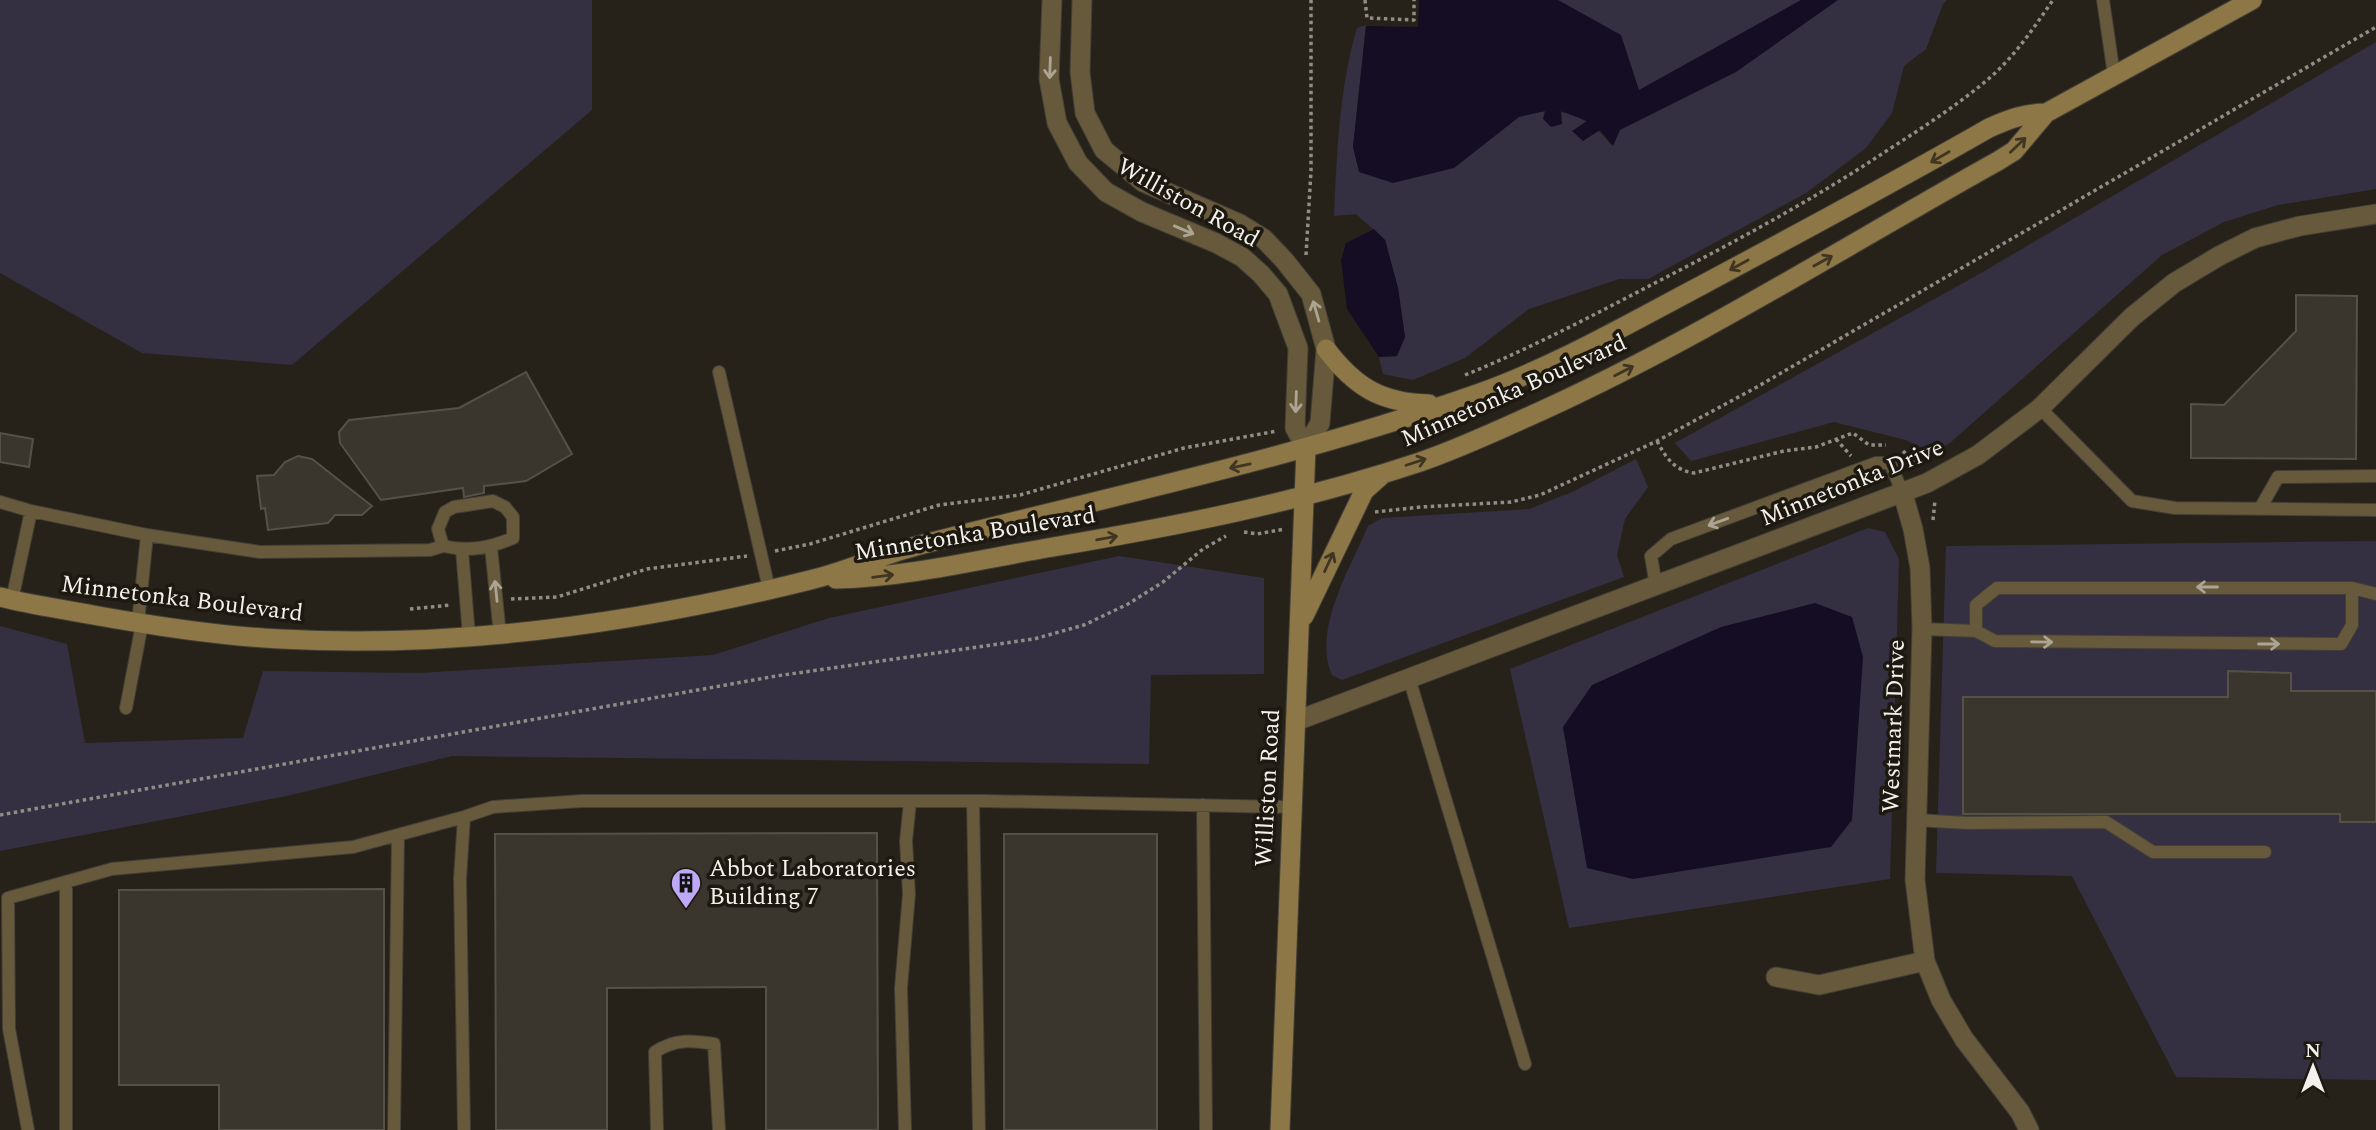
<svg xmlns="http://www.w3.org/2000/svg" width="2376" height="1130" font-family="Spectral,serif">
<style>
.green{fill:#343041}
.water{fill:#140d24}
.building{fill:#3a362d;stroke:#555147;stroke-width:2}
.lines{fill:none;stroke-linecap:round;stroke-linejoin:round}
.service-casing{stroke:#433f37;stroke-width:14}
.minor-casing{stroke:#433f37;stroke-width:21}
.tertiary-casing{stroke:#433f37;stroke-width:21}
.secondary-casing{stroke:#433f37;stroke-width:21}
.path{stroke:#908d86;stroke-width:3.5;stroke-dasharray:3.5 3.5;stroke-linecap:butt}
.service{stroke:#67593b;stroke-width:12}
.minor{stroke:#67593b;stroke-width:19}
.tertiary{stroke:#67593b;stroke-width:19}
.secondary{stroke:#8d7746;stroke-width:19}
.oneway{stroke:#ada593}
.oneway2{stroke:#3f3521}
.labels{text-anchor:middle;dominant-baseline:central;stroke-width:7;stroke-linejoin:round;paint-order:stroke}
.street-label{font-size:24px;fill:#f3f1eb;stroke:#1d1911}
.poi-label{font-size:24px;fill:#f3f1eb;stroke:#1d1911;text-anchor:start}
</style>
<rect width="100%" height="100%" fill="#26221a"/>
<path class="green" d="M0 0H592V110L292 365 142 353 0 273Z
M1558 0H1947L1943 4 1926 49 1904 66 1892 113 1866 148 1806 193 1648 279H1619L1529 309 1465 358 1413 380 1383 374 1379 357 1397 356 1405 337 1398 288 1385 240 1356 214 1334 216C1337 154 1339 88 1357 28L1366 25 1353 147 1454 168C1473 153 1497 129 1518 117 1522 115 1528 114 1533 113 1566 106 1593 120 1612 146Z
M2376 42V189L2278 205 2224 222 2162 255 1950 443 1932 453 1906 440 1834 422 1691 461 1675 443 1974 277Z
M1636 459 1648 487 1625 519 1617 555 1624 577 1342 680 1332 675C1312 630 1350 569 1368 526L1382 518 1529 509 1572 492Z
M1868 528 1885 532 1899 559 1890 879 1569 928 1510 669Z
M2376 541V1080L2176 1077 2072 876 1936 873 1946 546Z
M1119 556 1264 578V674L1151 675 1149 764 452 756 287 796 0 851V626L67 644 85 743 243 738 263 671 419 673 713 655 829 618Z"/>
<path class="water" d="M1419 0H1558L1621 35 1639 90 1801 0H1838L1736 72 1620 130 1613 146 1600 130 1583 141 1572 131 1587 121 1561 111 1562 124 1551 127 1543 119 1545 111 1519 117 1454 168 1393 183 1359 172 1353 147 1366 26 1418 27Z
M1374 229 1385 240 1398 288 1405 337 1397 356 1379 357 1347 309 1341 260 1346 243Z
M1815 603 1852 617 1863 657 1852 820 1831 847 1633 879 1587 868 1563 727 1592 685 1721 627Z"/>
<path class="building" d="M2296 295 2357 296 2356 459 2191 458V404L2224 405 2296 331Z
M526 372 572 454 526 481 484 486V493L464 497 463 488 381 500 340 443 339 432 349 420 459 408Z
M0 433 33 439 29 467 0 462Z
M298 456 312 459 372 506 362 515H335L328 523 268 530 265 508 261 509 257 476 274 475 285 462Z
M2228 671 2291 673V691H2376V822H2340V814H1963V697H2228Z
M877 833 878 1130H766V987L607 988V1130H496L495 834Z
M1004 834H1157V1130H1004Z
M384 889V1130H219V1085H119V890Z"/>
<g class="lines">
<g class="service-casing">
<path id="service" d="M2103 0 2114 75
M719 372 769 589
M2040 408 2132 501 2175 508 2376 510
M493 501 505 507 513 517V538C489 548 469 552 443 546L438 529 445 512 454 507Z
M0 502 31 511 147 535 260 552 430 550 443 546
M2261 507 2278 477 2376 476
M491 547 500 635
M462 550 469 636
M1656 586 1651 556 1671 539 1876 463H1890L1903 494
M2352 588 2376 594
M12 600 31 511
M138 623 147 535
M1922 629 1976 631 1995 641 2341 644 2352 625V588H1997L1976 605V631
M1409 678 1525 1064
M126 708 142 624
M973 801 979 1130
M1203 805 1206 1130
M1916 820 1967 823 2106 822 2153 852H2265
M66 882V1130
M28 1130 9 1029 8 898 112 869 353 847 464 817
M394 1130 398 835
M464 1130 460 879 464 817 493 807 582 801H985L1291 807
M657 1130 655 1052C674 1039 692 1040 714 1044L719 1130
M905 1130 901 988 909 894 906 841 910 802"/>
</g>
<g class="minor-casing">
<path id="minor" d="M1052 0 1049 79 1057 123 1078 163 1106 192 1142 212 1216 243 1242 257 1261 274 1278 294 1298 348 1295 428 1306 448
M1082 0 1080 72 1085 113 1104 150 1143 182 1240 224 1264 239 1284 260 1311 294 1326 349 1320 423 1306 448
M1903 494 1913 529 1920 568 1922 629 1915 880 1925 961 1941 1000 1964 1039 2020 1112 2029 1130
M1776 977 1819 985 1925 961"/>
</g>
<g class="tertiary-casing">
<path id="tertiary" d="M1296 721 1927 483 1978 455 2040 408 2132 317 2174 283 2219 256 2255 238 2300 226 2376 214"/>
</g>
<g class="secondary-casing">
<path id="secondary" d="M1326 349C1355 387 1381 403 1429 404
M836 579C909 577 981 559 1053 547 1177 526 1300 502 1420 462 1461 448 1501 429 1541 411 1699 339 1847 245 1998 161L2014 151 2046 113 2252 0
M0 597C30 605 62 609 93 615 154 626 217 636 280 639 458 649 638 623 810 580 848 571 883 554 920 545 1107 497 1295 458 1477 394 1556 366 1630 323 1704 284 1799 233 1895 182 1989 128 2009 119 2025 113 2046 113
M1304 616 1364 491 1382 475
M1280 1130 1306 448"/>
</g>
<path class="path" d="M1365 0 1367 18 1414 20V0
M1306 255 1311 171V0
M1465 375C1529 349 1590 317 1651 285 1725 247 1798 208 1868 163 1909 136 1957 107 1994 74 2017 53 2035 26 2053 0
M1836 439 1851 456
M1657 441C1666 458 1674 470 1694 473L1784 451 1816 447 1853 433 1869 445H1886
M1903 451 1917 465
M1375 512 1421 507 1511 502 1540 495 1657 441 1757 387 2376 27
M1933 520 1935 500
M1244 532 1257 534 1285 529
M775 551 810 544 939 505 1020 495 1184 448 1277 431
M511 599 557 597 647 569 747 556
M410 609 451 605
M0 815 776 676 1034 639 1084 625 1128 604 1163 582 1203 549 1226 536"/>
<use href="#service" class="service"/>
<use href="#minor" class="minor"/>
<use href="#tertiary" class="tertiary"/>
<use href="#secondary" class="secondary"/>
</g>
<defs><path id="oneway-shaft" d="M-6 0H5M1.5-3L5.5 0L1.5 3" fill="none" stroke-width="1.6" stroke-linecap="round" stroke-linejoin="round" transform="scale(1.75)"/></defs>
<g class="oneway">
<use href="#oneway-shaft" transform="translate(1050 68) rotate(92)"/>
<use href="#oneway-shaft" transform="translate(1184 230) rotate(23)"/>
<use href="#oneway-shaft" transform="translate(1316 311) rotate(-106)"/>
<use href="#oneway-shaft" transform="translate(1296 402) rotate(92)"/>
<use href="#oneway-shaft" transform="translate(1718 522) rotate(160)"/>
<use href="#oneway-shaft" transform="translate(2207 587) rotate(-180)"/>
<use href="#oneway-shaft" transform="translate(496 591) rotate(-96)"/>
<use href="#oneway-shaft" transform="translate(2042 642) rotate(1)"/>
<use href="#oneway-shaft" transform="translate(2269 644)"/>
</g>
<g class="oneway2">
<use href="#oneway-shaft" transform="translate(2018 145) rotate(-44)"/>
<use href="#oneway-shaft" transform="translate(1940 157) rotate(150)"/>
<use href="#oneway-shaft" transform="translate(1823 261) rotate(-29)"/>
<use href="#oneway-shaft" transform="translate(1739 265) rotate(151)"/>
<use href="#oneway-shaft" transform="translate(1624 371) rotate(-27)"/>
<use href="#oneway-shaft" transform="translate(1416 462) rotate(-18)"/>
<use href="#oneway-shaft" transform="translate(1240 466) rotate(168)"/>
<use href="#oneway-shaft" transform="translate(1107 538) rotate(-10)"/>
<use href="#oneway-shaft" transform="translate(1329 562) rotate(-65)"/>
<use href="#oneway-shaft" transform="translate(883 576) rotate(-7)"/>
</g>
<defs>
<g id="building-pin" transform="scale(1.575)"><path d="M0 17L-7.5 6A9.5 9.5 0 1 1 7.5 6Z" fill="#bda9f5" stroke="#1d1911"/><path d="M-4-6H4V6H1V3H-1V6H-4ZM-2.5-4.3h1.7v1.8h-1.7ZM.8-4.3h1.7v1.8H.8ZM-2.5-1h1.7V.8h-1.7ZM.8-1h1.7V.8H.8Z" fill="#111"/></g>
</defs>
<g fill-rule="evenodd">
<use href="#building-pin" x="686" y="883"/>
</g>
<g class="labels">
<g class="street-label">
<text transform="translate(1188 203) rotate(29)">Williston Road</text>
<text transform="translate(1514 391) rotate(-24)">Minnetonka Boulevard</text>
<text transform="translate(1852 483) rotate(-22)">Minnetonka Drive</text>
<text transform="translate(975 534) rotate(-9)">Minnetonka Boulevard</text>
<text transform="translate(182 599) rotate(7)">Minnetonka Boulevard</text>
<text transform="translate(1894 726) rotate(-88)">Westmark Drive</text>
<text transform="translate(1268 788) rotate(-87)">Williston Road</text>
</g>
<g class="poi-label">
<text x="709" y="869">Abbot Laboratories<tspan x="709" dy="28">Building 7</tspan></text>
</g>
</g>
<g transform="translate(2313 1067)" stroke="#1d1911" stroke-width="5" paint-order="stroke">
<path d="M0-5L12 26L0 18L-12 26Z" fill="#f3f1eb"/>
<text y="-10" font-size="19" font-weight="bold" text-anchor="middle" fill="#f3f1eb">N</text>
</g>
</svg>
